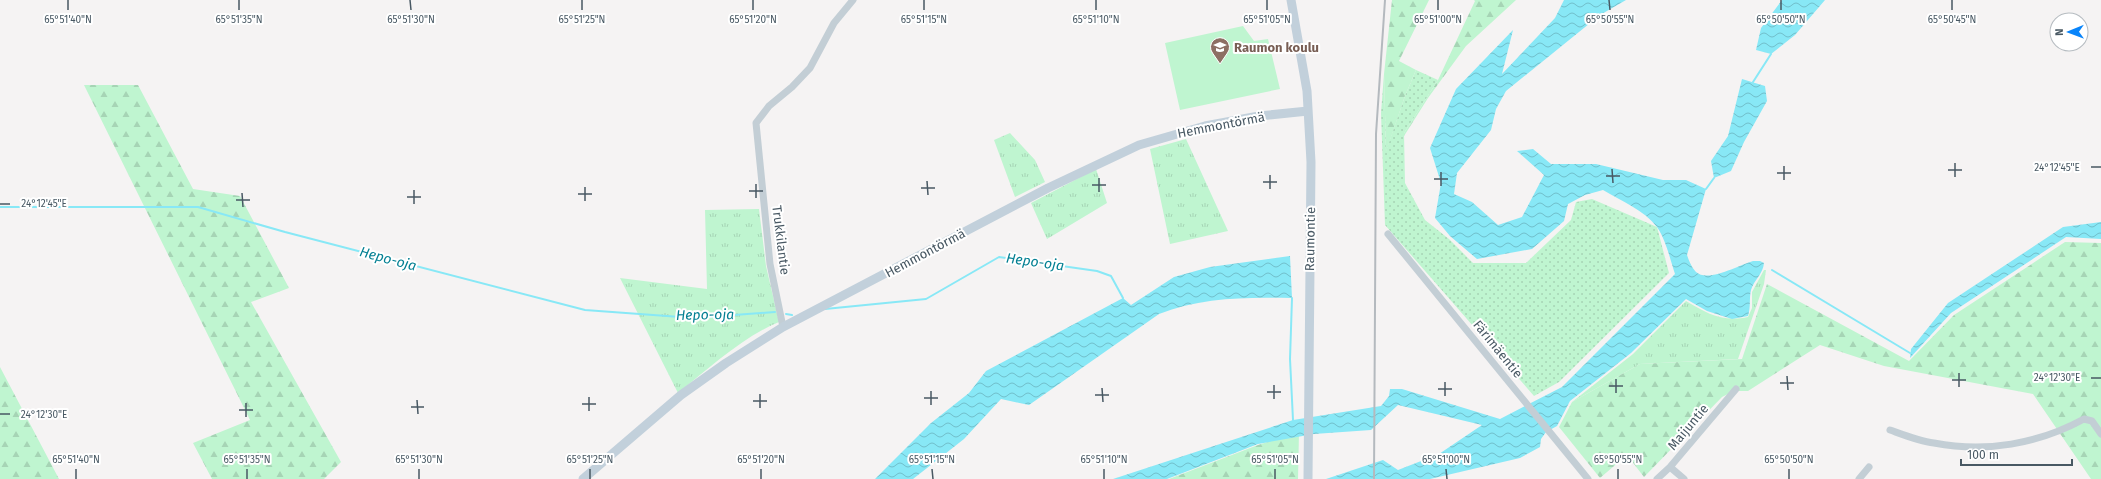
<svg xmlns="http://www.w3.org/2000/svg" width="2101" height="479" font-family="'Fira Sans',sans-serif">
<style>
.grass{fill:url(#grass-tufts)}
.forest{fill:url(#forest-firs)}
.park{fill:url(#park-dots)}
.garden{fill:#bff5d0}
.water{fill:url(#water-waves)}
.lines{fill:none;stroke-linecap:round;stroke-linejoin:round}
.stream{stroke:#88e8f6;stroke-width:2}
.street{stroke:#c3ced5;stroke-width:7}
.secondary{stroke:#c2d0db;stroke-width:9}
.rail{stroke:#b4b9be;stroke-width:2}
.ticks{fill:none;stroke:#485863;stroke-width:1.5}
.labels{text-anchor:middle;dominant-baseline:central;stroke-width:4;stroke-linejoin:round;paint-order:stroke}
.education-label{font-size:13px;font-weight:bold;fill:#785e54;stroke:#fff;text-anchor:start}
.street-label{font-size:13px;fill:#485863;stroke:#fff}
.water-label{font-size:14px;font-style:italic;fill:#048093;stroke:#fff}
.ticks-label{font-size:10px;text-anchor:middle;fill:#485863;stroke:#fff;stroke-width:4;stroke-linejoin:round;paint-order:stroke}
</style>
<defs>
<pattern id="grass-tufts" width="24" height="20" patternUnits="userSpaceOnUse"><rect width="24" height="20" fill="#bff5d0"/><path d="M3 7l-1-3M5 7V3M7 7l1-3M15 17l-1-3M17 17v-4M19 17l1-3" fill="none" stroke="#a6d4b5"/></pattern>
<pattern id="forest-firs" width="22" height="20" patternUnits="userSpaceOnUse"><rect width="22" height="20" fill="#bff5d0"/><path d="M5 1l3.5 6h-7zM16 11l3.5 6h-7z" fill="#a6d4b5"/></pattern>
<pattern id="park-dots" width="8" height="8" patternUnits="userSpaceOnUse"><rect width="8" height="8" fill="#bff5d0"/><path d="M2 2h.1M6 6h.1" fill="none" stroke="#a6d4b5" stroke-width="1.8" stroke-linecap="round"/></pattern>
<pattern id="water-waves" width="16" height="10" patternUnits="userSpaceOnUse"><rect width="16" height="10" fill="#88e8f6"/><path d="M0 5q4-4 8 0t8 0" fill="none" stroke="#71bfcb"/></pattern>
</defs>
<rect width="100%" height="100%" fill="#f5f3f3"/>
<path class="grass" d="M1010 133 1035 160 1045 182 1015 197 994 140Z
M1186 139 1228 231 1170 244 1150 149Z
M1096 169 1107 203 1047 239 1031 203Z
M759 209 766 266 779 322C744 336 708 369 678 393L620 278 707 289 705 210Z
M1764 270H1766L1764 284 1738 359 1640 364 1572 402 1633 354 1686 301C1708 314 1722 322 1748 317L1752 308V292Z"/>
<path class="forest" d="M1392 0H1429L1399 61 1416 70 1405 96 1386 152 1384 74Z
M1474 0H1516L1466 46 1428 98 1404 136V133L1438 80 1475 1Z
M84 85H138L193 189 240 196 289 288 251 302 341 462 324 479H212L193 443 250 420Z
M2065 242 2101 243V479H2091L2033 394 1884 366 1820 345 1748 391H1734L1722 397 1644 477 1627 455 1600 478 1559 427 1572 402 1640 364 1742 359 1767 284 1909 361 1954 315Z
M0 367 59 479H0Z
M1299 432 1298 479H1169L1258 445Z"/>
<path class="park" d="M1416 70 1438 80 1404 133 1405 183 1425 220 1449 239 1473 263H1526L1571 220 1576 202 1592 199 1657 227 1669 273 1559 382 1534 396 1385 225 1381 113 1384 74 1386 151 1405 96Z"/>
<path class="garden" d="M1243 26 1254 41 1268 39 1280 89 1180 110 1165 43Z"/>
<path class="water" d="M1564 0H1626L1600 15 1506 91 1496 109 1491 130 1457 173 1454 194 1472 202 1498 225 1522 217 1544 175 1517 151 1533 149 1551 164H1596L1663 180H1686L1706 189 1687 255C1689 261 1692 268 1696 272 1708 283 1739 265 1753 261H1760L1764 263C1763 274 1754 280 1751 290 1749 298 1751 307 1748 316L1732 319 1707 311 1686 299 1631 353 1570 401 1557 426 1546 432 1541 439 1540 447 1520 458 1430 479H1326L1383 460 1398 470 1439 454 1482 425 1398 405 1371 430 1314 434 1258 444 1167 479H1113L1293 420 1381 406 1389 396 1390 389H1402L1500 419 1562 387 1675 274C1670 259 1666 240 1657 227 1644 210 1621 201 1603 190L1585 195 1568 204 1564 221 1532 249 1477 259 1450 236 1435 218 1441 183 1430 148 1456 89 1513 30 1502 74 1555 18Z
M1782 0H1825L1795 35 1771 54 1756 50 1761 28Z
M1742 79 1765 86 1767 101 1744 142 1731 171 1714 178 1711 161 1728 136Z
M2101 222V239L2066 237 1951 313 1910 358 1911 349 1948 303 2063 227Z
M1290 256 1292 298C1248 297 1201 297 1159 314L1029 405 1001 399 964 439 913 479H875L931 423 969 393 986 371 1123 298 1131 305 1174 277 1210 267Z"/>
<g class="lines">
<path class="stream" d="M1753 82 1771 54
M1706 189 1714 178
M0 207H198L285 232 585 310 694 318 775 312
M1772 270 1910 353
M1292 298 1290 359 1293 420
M825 309 926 299 999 257 1097 271 1111 276 1123 298
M786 314 792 315"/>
<path class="street" d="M1388 234 1588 479
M783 327 770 264 756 123 769 106 792 87 810 68 834 23 853 0
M1890 430C1904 435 1919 441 1934 443 1986 453 2038 444 2084 419L2092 421 2101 434
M1670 467 1684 479
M1657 479 1670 467 1736 389
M1859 479 1869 467"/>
<path class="secondary" d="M1291 0 1307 91 1311 162 1308 479
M583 479 681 395 726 363 783 327 1048 188 1139 145 1205 126 1259 116 1308 111"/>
<path class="rail" d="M1374 479 1376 134 1385 0"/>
</g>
<path class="ticks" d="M68 0V10M239 0V10M410 0 411 10M582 0V10M753 0V10M924 0V10M1096 0V10M1267 0V10M1438 0V10M1609 0 1610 10M1781 0V10M1952 0V10M1955 163V177M1784 166V180M2091 167H2101M1612 169 1613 183M1948 170H1962M1441 172V186M1777 173H1791M1270 175V189M1606 176H1620M1099 178V192M1434 179H1448M927 181 928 195M1263 182H1277M756 184V198M1092 185H1106M585 187V201M921 188H935M414 190V204M749 191H763M242 193 243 207M578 194H592M407 197H421M236 200H250M0 204H10M1959 373V387M1787 376 1788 390M2091 378H2101M1616 379V393M1952 380H1966M1445 382V396M1780 383H1794M1274 385V399M1609 386H1623M1102 388 1103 402M1438 389H1452M931 391V405M1267 392H1281M760 394V408M1095 395H1109M589 397V411M924 398H938M417 400 418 414M753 401H767M246 403V417M582 404H596M411 407H424M239 410H253M0 414H10M76 469V479M247 469V479M419 469V479M590 469V479M761 469V479M932 469 933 479M1104 469V479M1275 469V479M1446 469 1447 479M1618 469V479M1789 469V479"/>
<defs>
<g id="school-pin" transform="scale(1)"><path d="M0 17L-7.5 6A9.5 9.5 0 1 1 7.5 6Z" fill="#8d6e63" stroke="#fff"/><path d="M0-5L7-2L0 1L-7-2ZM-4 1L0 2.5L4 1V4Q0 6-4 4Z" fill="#fff"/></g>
</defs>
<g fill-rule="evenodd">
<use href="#school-pin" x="1220" y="47"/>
</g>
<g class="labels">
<g class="education-label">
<text x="1234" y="47">Raumon koulu</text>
</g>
<g class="street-label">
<text transform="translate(1221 125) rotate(-11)">Hemmontörmä</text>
<text transform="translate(1310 239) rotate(-89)">Raumontie</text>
<text transform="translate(781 240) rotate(83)">Trukkilantie</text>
<text transform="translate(925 253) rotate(-28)">Hemmontörmä</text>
<text transform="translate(1498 349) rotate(51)">Färimäentie</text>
<text transform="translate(1688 427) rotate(-50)">Maijuntie</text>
</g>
<g class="water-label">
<text transform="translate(388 259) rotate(15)">Hepo-oja</text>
<text transform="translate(1035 262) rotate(8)">Hepo-oja</text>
<text transform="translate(705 315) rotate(-1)">Hepo-oja</text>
</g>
</g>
<g class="ticks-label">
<text x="68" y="23">65°51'40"N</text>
<text x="239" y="23">65°51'35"N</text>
<text x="411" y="23">65°51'30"N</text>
<text x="582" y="23">65°51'25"N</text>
<text x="753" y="23">65°51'20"N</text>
<text x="924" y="23">65°51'15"N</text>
<text x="1096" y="23">65°51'10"N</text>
<text x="1267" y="23">65°51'05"N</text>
<text x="1438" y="23">65°51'00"N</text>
<text x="1610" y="23">65°50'55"N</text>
<text x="1781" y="23">65°50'50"N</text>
<text x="1952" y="23">65°50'45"N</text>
<text x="2057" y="171">24°12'45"E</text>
<text x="44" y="207">24°12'45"E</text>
<text x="2057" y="381">24°12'30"E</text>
<text x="44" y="418">24°12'30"E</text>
<text x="76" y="463">65°51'40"N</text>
<text x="247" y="463">65°51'35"N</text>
<text x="419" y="463">65°51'30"N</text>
<text x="590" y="463">65°51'25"N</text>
<text x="761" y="463">65°51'20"N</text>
<text x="932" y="463">65°51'15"N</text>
<text x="1104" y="463">65°51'10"N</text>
<text x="1275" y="463">65°51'05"N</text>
<text x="1446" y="463">65°51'00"N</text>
<text x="1618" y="463">65°50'55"N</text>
<text x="1789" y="463">65°50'50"N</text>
</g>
<g transform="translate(2069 32) rotate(269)"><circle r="19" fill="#ffffff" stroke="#b6bcc1"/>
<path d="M0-3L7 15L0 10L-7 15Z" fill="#0884fa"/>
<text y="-6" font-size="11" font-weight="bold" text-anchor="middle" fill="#485863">N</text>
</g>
<path d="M1961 459v6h111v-6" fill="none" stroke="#485863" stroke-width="2"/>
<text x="1967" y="459" font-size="12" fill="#485863" stroke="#ffffff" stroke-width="3" paint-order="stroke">100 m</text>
</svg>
